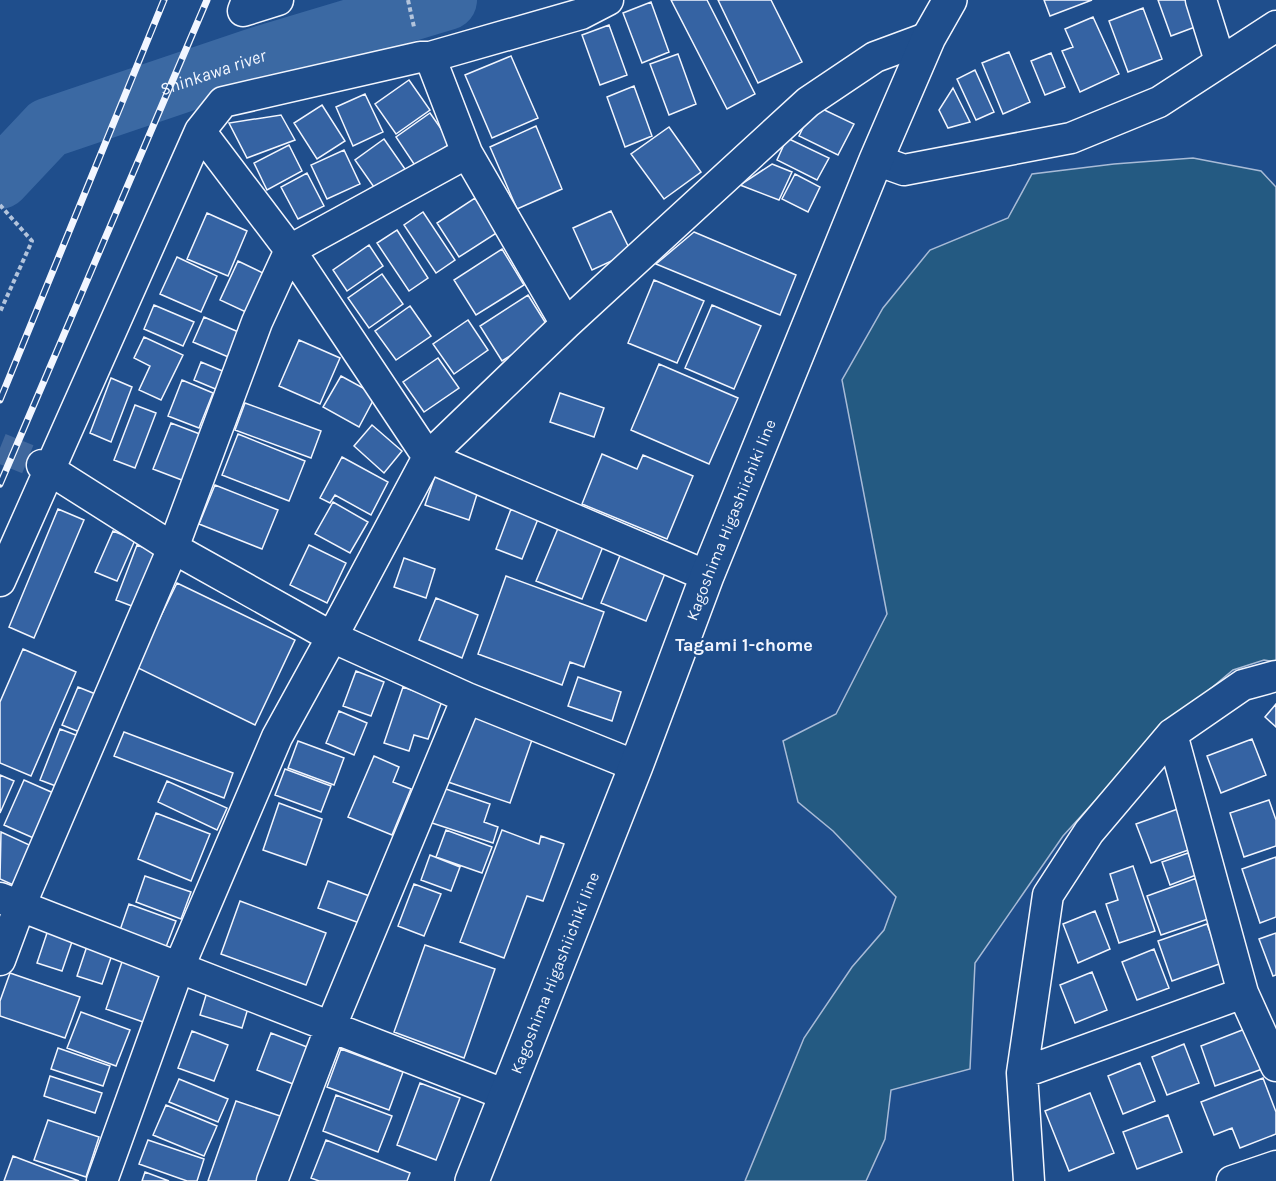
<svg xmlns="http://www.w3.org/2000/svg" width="1276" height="1181" font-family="Karla,sans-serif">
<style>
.green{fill:#245a82;stroke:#a8bbd7;stroke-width:1.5}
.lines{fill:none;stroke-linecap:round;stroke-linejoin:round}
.river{stroke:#3b69a3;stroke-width:60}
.building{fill:#3563a3;stroke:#f2f6ff;stroke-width:1.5}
.street-tunnel{stroke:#3f679d;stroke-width:30;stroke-dasharray:30 15;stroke-linecap:butt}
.street-casing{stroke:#f2f6ff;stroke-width:33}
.primary-casing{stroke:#f2f6ff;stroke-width:36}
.path{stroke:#b3c4dc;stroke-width:4;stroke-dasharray:4.5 3;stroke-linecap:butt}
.street{stroke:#1f4e8c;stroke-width:30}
.primary{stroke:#1f4e8c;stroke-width:33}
.rail-casing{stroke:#f2f6ff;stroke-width:7}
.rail{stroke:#1f4e8c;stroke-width:4.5;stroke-dasharray:14;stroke-linecap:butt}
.labels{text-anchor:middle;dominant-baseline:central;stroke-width:4.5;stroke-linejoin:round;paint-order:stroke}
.street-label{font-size:16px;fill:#f2f6ff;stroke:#1f4e8c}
.water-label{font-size:18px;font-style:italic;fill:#f2f6ff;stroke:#1f4e8c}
.neighbourhood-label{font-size:18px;font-weight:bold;fill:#f2f6ff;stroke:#1f4e8c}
</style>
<rect width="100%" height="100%" fill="#1f4e8c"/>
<path class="green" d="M1193 158 1261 171 1276 187V662L1264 660 1233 670 1153 737 1063 836 975 963 970 1069 891 1090 885 1139 866 1181H745L804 1038 852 967 884 930 896 897 833 831 798 802 783 741 836 714 887 614 842 380 883 308 930 250 1008 218 1032 174 1114 164Z"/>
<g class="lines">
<path class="river" id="s1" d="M0 179 48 128 258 57 447 0"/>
</g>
<path class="building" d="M671 0H707L755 94 727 109Z
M718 0H771L802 62 758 83Z
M1044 0H1092L1050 16Z
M1158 0H1194L1203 24 1171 36Z
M651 2 669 52 642 63 623 13Z
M1143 8 1162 59 1128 72 1109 21Z
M1093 17 1119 74 1080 92 1062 51 1073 47 1065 29Z
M609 25 627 75 600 85 582 35Z
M1009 52 1030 102 1003 114 982 63Z
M1051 53 1065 87 1045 95 1031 61Z
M678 54 696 104 669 115 650 64Z
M511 56 538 118 492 138 465 75Z
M975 70 994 112 976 120 957 79Z
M409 80 430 110 396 134 375 104Z
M634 86 652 136 625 147 607 97Z
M953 88 970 122 948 128 939 110Z
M365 94 383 132 353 146 336 107Z
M322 105 345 141 317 159 294 123Z
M814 105 854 124 838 155 799 136Z
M430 113 451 143 416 167 396 137Z
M281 115 295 140 247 158 229 123Z
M536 126 562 189 517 209 490 147Z
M669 127 701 172 664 199 631 154Z
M787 138 829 158 817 180 777 160Z
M384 139 405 169 376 190 355 160Z
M289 145 302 171 267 190 254 163Z
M344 150 360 184 327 199 311 165Z
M772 164 792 172 779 200 740 185Z
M307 173 324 206 298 219 281 187Z
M795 174 820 187 808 212 782 199Z
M475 198 498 232 459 257 437 223Z
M611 211 631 252 592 270 573 228Z
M423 212 455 260 436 273 404 225Z
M207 213 247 231 228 276 187 259Z
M397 230 428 278 409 291 377 243Z
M694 232 796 275 780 315 656 264Z
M369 245 383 266 347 291 333 270Z
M502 249 524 285 476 315 454 280Z
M177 257 217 276 201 312 160 294Z
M238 261 265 274 248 313 220 300Z
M382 274 403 304 369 328 348 298Z
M654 280 704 301 677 363 628 343Z
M528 295 550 330 502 361 480 326Z
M154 305 194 322 183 346 144 329Z
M712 305 761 326 734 389 685 368Z
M410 306 431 336 396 360 375 331Z
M204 317 243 334 233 359 193 342Z
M468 320 488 350 454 374 433 344Z
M144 337 183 355 161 400 139 390 150 366 134 358Z
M299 340 340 358 320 404 279 386Z
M438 358 459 388 424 412 403 382Z
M201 362 232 375 225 393 194 380Z
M659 364 738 398 709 464 631 430Z
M341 376 376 395 359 427 323 407Z
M111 378 132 387 111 442 90 433Z
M182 380 213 393 199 428 168 416Z
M560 393 604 408 594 437 550 422Z
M245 403 321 431 311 458 235 430Z
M135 405 156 413 135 468 114 460Z
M171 423 205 436 187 482 153 469Z
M372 425 402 451 384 473 354 446Z
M238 434 305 461 289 501 222 475Z
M602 454 637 469 643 455 693 476 667 539 582 504Z
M342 457 388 482 371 515 335 495 330 503 320 498Z
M435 476 478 491 469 520 425 505Z
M215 485 278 510 262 549 199 524Z
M333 502 368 522 350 553 315 534Z
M58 509 84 520 34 638 9 627Z
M511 509 538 519 522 559 496 549Z
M559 526 604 544 582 599 536 581Z
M113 531 135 540 117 581 95 572Z
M137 545 158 553 137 608 116 600Z
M309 545 346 563 327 603 290 585Z
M623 548 668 566 646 621 601 603Z
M404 558 435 569 426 598 394 587Z
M506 576 604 612 584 667 570 662 562 685 478 654Z
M177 583 295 640 255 725 136 667Z
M436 598 478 615 462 658 419 640Z
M23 649 76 672 31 776 0 763V702Z
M356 671 384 682 371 716 343 706Z
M578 677 621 692 612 721 568 706Z
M78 687 98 695 82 733 62 725Z
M403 687 442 701 428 739 414 735 409 751 384 743Z
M1276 704V727L1265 717Z
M339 711 367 723 354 755 326 743Z
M471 715 533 737 510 803 448 782Z
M60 729 81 737 61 788 40 780Z
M124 732 233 773 224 798 114 756Z
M1252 739 1266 775 1221 793 1207 756Z
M298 741 344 758 334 785 288 768Z
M374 756 399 767 393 782 411 789 392 835 348 817Z
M285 769 331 786 321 812 275 795Z
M0 775 14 781 0 813Z
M24 780 58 795 38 840 4 825Z
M167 781 227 808 217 830 158 802Z
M440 787 490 804 484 822 498 827 493 843 429 822Z
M1269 800 1276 820V846L1244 857 1230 813Z
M279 803 322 819 306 865 263 850Z
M1186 806 1200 846 1151 863 1136 824Z
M156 813 210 834 191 881 138 859Z
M446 830 492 847 482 873 436 857Z
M502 830 539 844 541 836 564 844 543 901 527 896 504 958 460 942Z
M1 832 36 848 18 887 0 879Z
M1188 853 1196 875 1170 885 1162 862Z
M430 855 460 867 451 891 421 880Z
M1276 857V917L1260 923 1242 869Z
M1133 866 1155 931 1119 943 1106 904 1118 900 1110 874Z
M145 876 191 892 181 919 136 902Z
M1197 878 1211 918 1161 935 1147 896Z
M328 881 375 898 365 925 318 908Z
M414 884 441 894 424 936 398 926Z
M240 901 326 933 306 985 221 954Z
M129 904 176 921 166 947 120 930Z
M1095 911 1110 949 1078 963 1063 924Z
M1207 924 1222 963 1172 981 1158 941Z
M49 927 74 936 62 971 37 963Z
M1276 933V975L1273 976 1259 939Z
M89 940 114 949 102 984 77 976Z
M425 945 495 969 464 1058 394 1032Z
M1154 949 1169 988 1137 1000 1122 962Z
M125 953 165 968 146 1023 106 1009Z
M1092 972 1107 1010 1075 1023 1060 985Z
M10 973 80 997 65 1038 0 1016V1001Z
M207 992 249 1005 242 1028 200 1015Z
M81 1012 130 1030 116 1066 67 1048Z
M1250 1027 1265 1068 1215 1086 1201 1046Z
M192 1031 228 1045 214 1081 178 1068Z
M271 1033 307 1047 293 1084 257 1070Z
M1184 1044 1199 1083 1167 1095 1152 1057Z
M58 1048 110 1066 103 1086 51 1069Z
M341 1049 403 1072 389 1110 327 1087Z
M1140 1063 1155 1101 1123 1114 1108 1076Z
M50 1076 102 1093 95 1113 44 1096Z
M1263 1078 1276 1112V1134L1240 1148 1232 1128 1214 1135 1201 1102Z
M179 1079 228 1099 218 1122 169 1102Z
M420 1083 460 1098 436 1160 397 1145Z
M1090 1093 1114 1153 1069 1171 1045 1111Z
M336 1095 392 1116 378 1152 323 1131Z
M236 1101 283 1117 261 1181H208Z
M166 1105 217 1126 204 1156 153 1135Z
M1168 1115 1182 1152 1137 1169 1123 1132Z
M48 1120 99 1137 86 1177 34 1160Z
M148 1140 204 1159 197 1181H187L139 1164Z
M326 1140 410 1173 407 1181H319L311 1178Z
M13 1156 79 1181H4Z
M145 1172 169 1181H142Z"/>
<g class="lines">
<path class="street-tunnel" d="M0 448 42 465"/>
<g class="street-casing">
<path id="street" d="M247 0 243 11 278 0
M1201 0 1220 61
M430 57 467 153 566 324
M200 131 290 250 428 457 707 576
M876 160 904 170 1071 138 1159 102 1276 26
M42 465 173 548 332 637 467 698 636 766
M0 581 200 131 223 102 420 57H430L581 14 608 0
M1172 734 1243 993 1276 1066
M0 898 506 1095
M0 960 20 906 173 548 257 322 290 250 467 153
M1022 1073 1243 993
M102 1181 179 967 277 737 332 637 428 457 566 324 808 102 875 57 929 37
M272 1181 331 1026 467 698
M1029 1181 1022 1073 1048 895 1089 832 1172 734 1243 685 1276 676
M1232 1181 1276 1166"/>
</g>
<g class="primary-casing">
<g id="primary">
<path id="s2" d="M472 1181 636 766 707 576 876 160 929 37 950 0"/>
</g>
</g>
<path class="path" d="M408 0 414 27
M0 205 32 241 0 312"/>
<use href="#street" class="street"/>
<use href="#primary" class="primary"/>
<g class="rail-casing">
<path id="rail" d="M0 400 164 0
M0 484 207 0"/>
</g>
<use href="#rail" class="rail"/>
</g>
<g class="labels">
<g class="street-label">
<text stroke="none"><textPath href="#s2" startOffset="710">Kagoshima Higashiichiki line</textPath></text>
<text stroke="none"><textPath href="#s2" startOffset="224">Kagoshima Higashiichiki line</textPath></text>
</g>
<g class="water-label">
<text stroke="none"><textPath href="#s1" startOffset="244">Shinkawa river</textPath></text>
</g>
<g class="neighbourhood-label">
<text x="744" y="645">Tagami 1-chome</text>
</g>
</g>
</svg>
